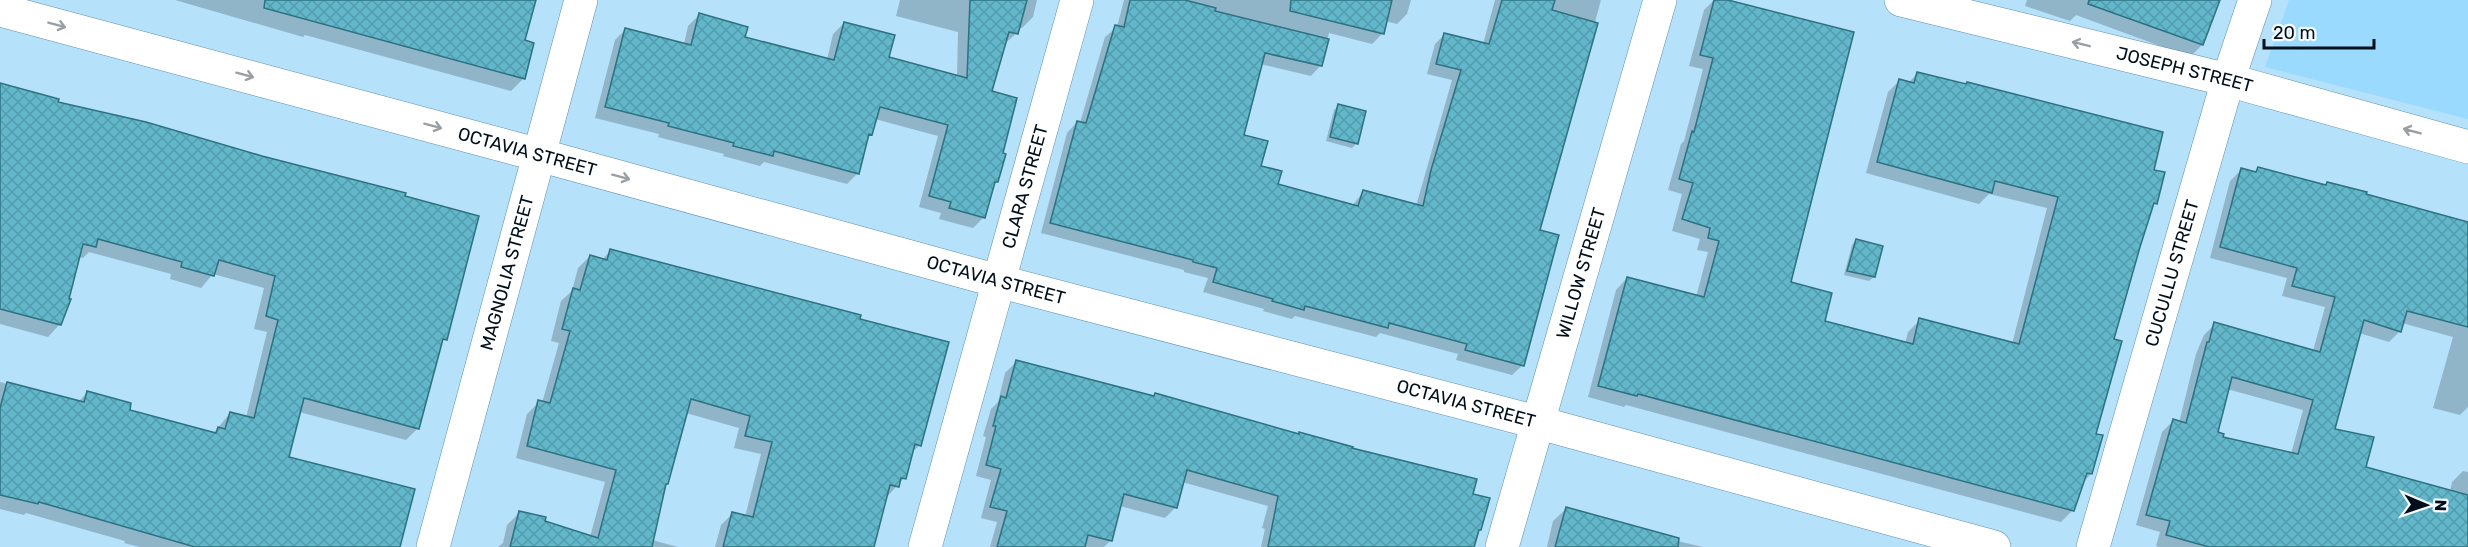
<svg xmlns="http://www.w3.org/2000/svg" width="2468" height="547" font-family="Rubik,sans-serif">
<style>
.built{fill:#9adafe}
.shadow{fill:#0003;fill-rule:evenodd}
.building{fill:url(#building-cross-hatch);stroke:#2c7281;stroke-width:1.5;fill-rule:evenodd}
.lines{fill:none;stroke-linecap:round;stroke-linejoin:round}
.minor-casing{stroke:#5b90ae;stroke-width:34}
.minor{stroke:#fff;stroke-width:33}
.oneway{stroke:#999fa3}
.labels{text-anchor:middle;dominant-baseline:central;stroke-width:6;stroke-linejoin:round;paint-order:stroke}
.street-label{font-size:18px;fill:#000f1a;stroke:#f6fbff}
</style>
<defs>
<pattern id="building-cross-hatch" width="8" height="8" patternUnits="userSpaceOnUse" patternTransform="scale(1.5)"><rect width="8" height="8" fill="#62b7ca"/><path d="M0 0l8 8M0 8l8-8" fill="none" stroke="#539cad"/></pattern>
</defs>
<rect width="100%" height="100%" fill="#b5e1fb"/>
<path class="built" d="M2289 0H2468V119L2265 67Z"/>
<path class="shadow" d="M175 0H530L523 41 532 44 523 79 511 91 305 35 303 37Z
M900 0H1037L1033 17 1022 28H1018L1017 33 1004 44 990 92 1001 154 997 181 993 186 984 217 973 228 939 219 941 213 919 207 938 136 875 119 871 134 866 140 858 173 847 184 764 162 760 166 723 156 724 154 658 137 659 134 595 118 615 40 626 29 684 44 688 26 699 15 743 38 827 60 833 34 844 23 888 58 957 77 958 32 896 16Z
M1124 0H1411L1407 14 1397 24 1385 21 1383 33 1372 44 1329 33 1321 65 1311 76 1260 64 1242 136 1259 167 1277 185 1352 206 1363 192 1416 206 1452 80 1427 74 1435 44 1445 34 1483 44 1495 0H1601L1538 231 1523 365 1512 375 1456 360 1458 354 1380 333 1376 337 1295 316 1292 319 1263 311 1264 309 1203 292 1208 278 1184 272V270L1041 233 1067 133 1077 122 1080 123 1105 37 1117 27Z
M1714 0H1722L1789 283 1823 322 1905 344 1908 332 1920 320 2012 344 2047 208 1989 194 1979 204 1866 173 1888 92 1899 81 1908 83 1918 73 2152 171 2163 174 2155 203 2150 208 2112 340 2094 435 2091 474 2082 483 2073 510 2061 522 1626 405 1624 407 1588 397 1616 290 1627 278 1696 297 1708 252 1697 250 1700 239 1672 231 1682 194 1668 190 1681 144 1684 141 1703 69 1689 66 1704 10Z
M2027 0H2218L2202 45 2190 57 2076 15 2070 21 2025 6Z
M0 86 56 103 445 339 440 344 418 428 406 440 299 412 287 458 399 547H140L124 543 125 541 26 513 24 515 0 509V382L78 402 88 392 128 411 213 434 230 413 246 418 267 332 254 329 264 288 213 274 201 288 170 279 171 274 89 252 83 258 78 257 60 324 48 337 0 324Z
M1338 106 1357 143 1352 148 1326 141 1334 110Z
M2258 168 2468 223V407L2460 415 2433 408 2453 337 2402 323 2400 331 2389 342 2359 333 2333 430 2364 468 2450 492 2452 482 2463 471 2468 472V547H2159L2156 546 2160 532 2136 525 2162 432 2173 421 2179 423 2196 354 2204 335 2215 324 2313 351 2325 307 2282 296 2287 278 2210 258 2230 181 2241 170 2254 173ZM2227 389 2303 410 2291 454 2221 438 2216 433Z
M1856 240 1881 247 1874 277 1869 281 1844 275 1852 245Z
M610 251 858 320 920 445 910 454 904 478 886 498 868 547H715L721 525 733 513 745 517 761 454 734 448 739 428 686 413 667 483 663 487 652 540 678 547H498L503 543 507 525 519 513 590 537 605 482 516 458 527 414 539 402 542 403 559 343 551 341 561 301 572 291 578 268 590 256 602 260Z
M1016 362 1152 398 1155 394 1488 499 1475 547H1261L1265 529 1262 528 1268 506 1182 482 1176 507 1165 518 1120 506 1111 540 1104 547H990L997 522 981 518 991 480 976 476 986 437 983 436 991 409 998 402 1005 373Z
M1566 509 1674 536 1673 540 1703 547H1547L1553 521Z"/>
<path class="building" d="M265 0H536L525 40 534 43 525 79 264 8Z
M970 0H1027L1018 34 1009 32 992 91 1017 98 1003 153 1006 154 998 182H995L985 218 949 208 951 202 929 196 948 125 880 107 872 135 869 134 859 174 774 151 773 156 733 146 734 143 668 126 669 123 605 107 625 28 691 45 699 13 748 27 745 37 834 60 844 22 895 35 889 57 967 78Z
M1130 0H1185L1216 8 1215 11 1329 39 1322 66 1265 53 1244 135 1268 141 1261 166 1282 171 1278 184 1358 206 1363 190 1423 206 1431 170 1461 70 1436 64 1444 33 1489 44 1502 0H1555L1552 10 1598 23 1540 230 1559 235 1524 366 1465 350 1467 344 1389 323 1388 328 1305 306 1304 310 1272 301 1273 299 1213 282 1217 268 1193 262V260L1050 223 1077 121 1086 123 1115 25 1124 27Z
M1291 0H1392L1384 34 1290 11Z
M1714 0H1728L1854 32 1791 282 1832 293 1825 321 1913 344 1919 318 2019 344 2058 197 1995 181 1992 193 1877 162 1899 79 1914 83 1917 72 1966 84 1967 82 2163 132 2154 170 2165 172 2157 204 2154 203 2140 247 2114 339 2122 341 2096 434 2103 435 2092 474 2087 473 2074 511 1638 394 1637 396 1598 386 1627 277 1704 297 1719 241 1708 238 1710 228 1682 219 1693 183 1679 179 1692 131 1694 132 1713 58 1700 55Z
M2089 0H2220L2203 45 2088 4Z
M0 83 59 99 58 102 146 122 262 156 406 193 405 196 479 216 447 340 443 339 419 429 304 398 289 457 415 489 400 547H195L39 502 38 504 0 495V408L7 382 84 402 87 391 131 403 130 410 216 433 218 427 225 429 230 412 254 418 278 320 266 316 275 276 219 260 214 276 181 267 182 262 98 239 96 247 83 244 69 299H71L61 325 0 309Z
M1338 104 1366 111 1358 144 1330 137Z
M2258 167 2326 185 2327 182 2367 192 2366 194 2468 222V327L2407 311 2401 332 2364 320 2335 429 2374 437 2366 467 2468 495V547H2209L2166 535 2170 521 2146 515 2173 419 2186 423 2207 342H2209L2214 322 2320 352 2335 297 2292 286 2297 268 2220 247 2241 168 2256 172ZM2232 377 2313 400 2298 454 2223 437 2224 434 2218 432Z
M1856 239 1883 246 1875 277 1847 271Z
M610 249 861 315 860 319 949 342 921 446 915 444 906 479 901 478 899 487 890 485 874 547H723L732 512 753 517 772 442 745 436 750 416 691 399 668 484H666L652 547H510L519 511 546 517 545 521 598 538 616 470 527 446 538 400 550 403 570 331 562 329 573 288 580 290 590 255 607 260Z
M1016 360 1154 396 1155 393 1299 434V432L1353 447 1352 448 1477 479 1473 494 1490 498 1481 530H1479L1474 547H1268L1278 496 1187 470 1177 508 1124 494 1112 541 1088 535 1085 547H997L1007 511 990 507 1001 469 986 465 996 426H993L1001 396 1006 398Z
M1566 507 1679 538 1678 547H1555Z"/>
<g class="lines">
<g class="minor-casing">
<g id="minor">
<path id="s1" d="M1901 0 2228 80 2468 147"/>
<path id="s2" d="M0 10 539 155 998 281 1536 422 1994 547"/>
<path id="s3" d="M433 547 581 0"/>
<path id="s4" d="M925 547 1077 0"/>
<path id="s5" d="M1502 547 1660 0"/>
<path id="s6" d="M2093 547 2228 80 2255 0"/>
</g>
</g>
<use href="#minor" class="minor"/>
</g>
<defs><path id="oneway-shaft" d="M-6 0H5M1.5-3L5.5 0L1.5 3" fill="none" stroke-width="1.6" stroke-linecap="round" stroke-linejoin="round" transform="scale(1.5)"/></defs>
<g class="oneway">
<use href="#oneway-shaft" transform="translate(57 25) rotate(15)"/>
<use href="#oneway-shaft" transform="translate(2081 44) rotate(-166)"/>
<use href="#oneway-shaft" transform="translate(245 75) rotate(15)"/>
<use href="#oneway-shaft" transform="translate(433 126) rotate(15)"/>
<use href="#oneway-shaft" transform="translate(2412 131) rotate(-165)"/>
<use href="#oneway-shaft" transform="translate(621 177) rotate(15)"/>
</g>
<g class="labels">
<g class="street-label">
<text stroke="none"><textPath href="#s1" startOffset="292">JOSEPH STREET</textPath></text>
<text stroke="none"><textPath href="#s2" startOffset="546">OCTAVIA STREET</textPath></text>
<text stroke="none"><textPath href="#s4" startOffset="374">CLARA STREET</textPath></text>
<text stroke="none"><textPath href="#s5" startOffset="285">WILLOW STREET</textPath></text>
<text stroke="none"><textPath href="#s6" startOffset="285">CUCULLU STREET</textPath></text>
<text stroke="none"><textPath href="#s3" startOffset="284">MAGNOLIA STREET</textPath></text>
<text stroke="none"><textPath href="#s2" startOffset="1032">OCTAVIA STREET</textPath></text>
<text stroke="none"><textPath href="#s2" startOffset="1518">OCTAVIA STREET</textPath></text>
</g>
</g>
<g transform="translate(2426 505) rotate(92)" stroke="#f6fbff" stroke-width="4.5" paint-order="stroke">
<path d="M0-4.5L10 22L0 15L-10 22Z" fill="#000f1a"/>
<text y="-9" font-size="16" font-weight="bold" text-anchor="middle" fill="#000f1a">N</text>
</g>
<path d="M2264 39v9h110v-9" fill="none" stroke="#000f1a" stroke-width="3"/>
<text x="2273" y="39" font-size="18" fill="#000f1a" stroke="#f6fbff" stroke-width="4.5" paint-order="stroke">20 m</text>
</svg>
